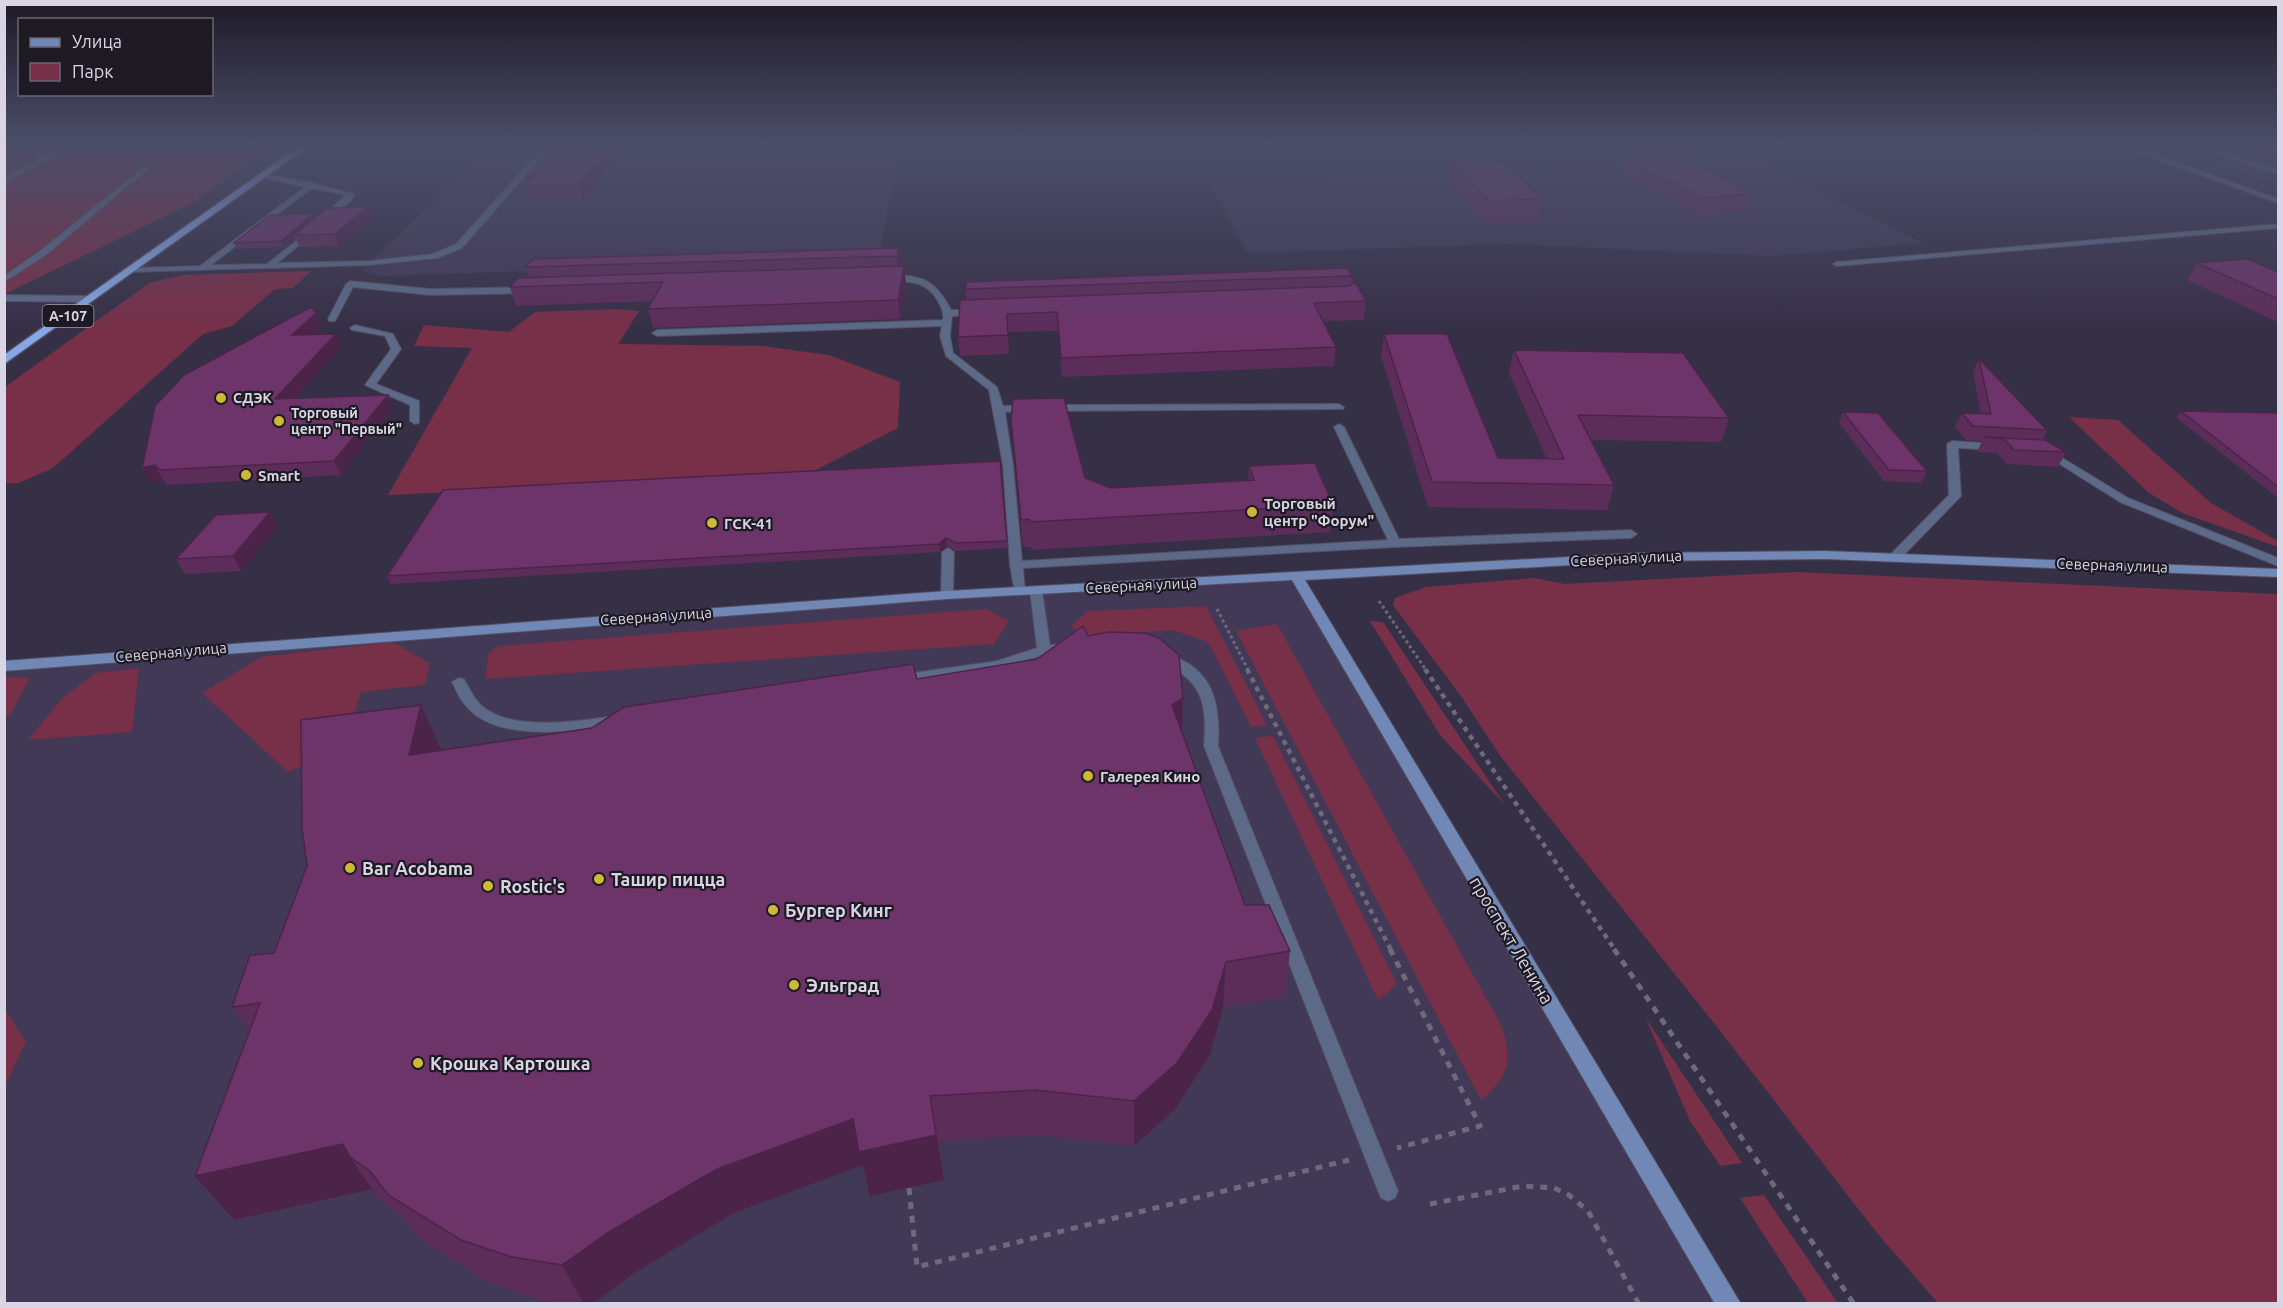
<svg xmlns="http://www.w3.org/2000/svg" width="2283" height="1308" font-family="Ubuntu,sans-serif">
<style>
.built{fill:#413956}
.green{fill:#782f48}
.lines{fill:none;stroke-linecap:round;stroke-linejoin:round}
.service-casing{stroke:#534e63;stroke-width:2}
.secondary-casing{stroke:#534e63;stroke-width:2}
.trunk-casing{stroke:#534e63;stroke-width:3}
.path-far2{stroke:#6f697e;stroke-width:3;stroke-dasharray:3 3;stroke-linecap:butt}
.path-far1{stroke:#6f697e;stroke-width:4.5;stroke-dasharray:5 5;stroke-linecap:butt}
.path{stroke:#6f697e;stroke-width:5;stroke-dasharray:7 7;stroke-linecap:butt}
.service{fill:#5c6a87;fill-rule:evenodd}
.secondary{fill:#7187b5;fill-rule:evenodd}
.trunk{fill:#88a7e8;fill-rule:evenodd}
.wall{fill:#5d2d5a}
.shaded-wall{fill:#4c244a}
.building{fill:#6c3469;stroke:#4c244a;stroke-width:1.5}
.poi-dot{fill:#cfb837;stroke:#1d1a24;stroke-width:2}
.labels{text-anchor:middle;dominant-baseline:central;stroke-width:4.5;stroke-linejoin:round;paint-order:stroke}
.shield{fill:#1d1a24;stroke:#a19daa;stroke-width:1.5}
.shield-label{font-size:14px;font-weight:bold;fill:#d9d5e4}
.far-poi-label{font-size:14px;font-weight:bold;fill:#d9d5e4;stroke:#1d1a24;text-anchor:start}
.poi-label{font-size:15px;font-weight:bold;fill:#d9d5e4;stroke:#1d1a24;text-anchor:start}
.street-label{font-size:15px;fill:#d9d5e4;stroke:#1d1a24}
.near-poi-label{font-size:18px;font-weight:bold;fill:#d9d5e4;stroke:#1d1a24;text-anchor:start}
.near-street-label{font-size:18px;fill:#d9d5e4;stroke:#1d1a24}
</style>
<rect width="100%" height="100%" fill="#363047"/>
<path class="built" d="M491 146H901L878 259 383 276 361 271Z
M1585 146H1731L1923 243 1771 256 1507 244 1247 253 1209 182 1621 168Z
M2164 146H2278V184Z
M1296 576 1729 1304H5V666L947 595Z"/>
<path class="green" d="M5 146H273L192 203 5 294Z
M311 271 293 288 275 289 232 326 203 334 53 468 19 483H5V387L149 283 182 275Z
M617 309 639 311 618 344 762 346 829 355 900 382 898 428 806 475 388 495 472 348 414 346 424 325 509 332 535 312Z
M2069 417 2118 420 2211 503 2278 541V547L2182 513 2149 493Z
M1796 572 2278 594V1303H1938L1877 1233 1717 1027 1501 757 1463 699 1393 605 1395 598 1426 587 1534 578 1565 584Z
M1206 606 1267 725 1251 727 1208 642 1173 630 1080 637 1072 625 1088 611Z
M986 609 1009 621 994 644 485 679 489 652 499 646Z
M1370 621 1383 622 1505 805 1440 735Z
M1277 624 1499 1021C1514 1057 1511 1075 1481 1100L1236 631Z
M392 642 430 663 425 685 361 692 343 748 288 772 202 693 261 657Z
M139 668 132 732 28 740 63 697 96 673Z
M5 677 30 678 11 713 5 718Z
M1273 736 1397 984 1378 1000 1255 738Z
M5 1009 26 1042 5 1085Z
M1645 1017 1742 1163 1720 1166 1690 1121Z
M1764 1195 1838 1303H1808L1740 1198Z"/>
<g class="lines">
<g class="service-casing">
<path id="service" d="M62 146H71L4 183V178Z
M329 146H336L330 151 327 149Z
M544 146H551L462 248 438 258 370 265 131 272 127 270 131 268 200 266 305 187 262 177 264 174 312 183 354 194 351 201 324 221H321V217L346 195 312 188 211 265 267 264 310 230 314 232 313 234 277 263 370 261 433 254 456 244Z
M2120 146H2131L2278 199V203Z
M2195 146H2206L2278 170V174Z
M144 167 149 168 46 255 4 282V276L40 251Z
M2278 224V228L1837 266 1833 264 1837 262Z
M888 275C922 275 935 279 951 310H981L982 312 978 315 952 316 950 336 953 353 997 387 1003 406 1031 405 1036 408 1031 411 1005 412 1013 465 1022 561 1388 540 1334 427 1339 424 1344 427 1399 539 1631 530 1637 534 1631 538 1395 547 1023 568 1025 591 1019 595 1015 594 1010 565 1003 465 989 390 946 356 940 336 942 326 657 336 652 333 657 330 943 320C944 312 941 306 936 298 923 278 905 283 885 280L884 278Z
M350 281 430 289 530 287 534 290 530 293 430 295 353 287 335 321H329L328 319 346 284Z
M4 295 91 296 95 299 91 302 4 301Z
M355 325 393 334 401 349 376 384 419 401V423L415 424 410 421V405L365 385 391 349 385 336 352 330 350 328Z
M1339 404 1344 407 1343 409 1050 411 1045 408 1050 405Z
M1952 441 1997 444 2002 447 1997 450 1958 448 1961 496 1899 560H1891L1889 557 1891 554 1949 495 1947 444Z
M2046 448 2128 498 2278 558V566L2120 502 2042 453V449Z
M948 548 954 552 953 595 947 599 941 595 942 552Z
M1036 587 1042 591 1050 645 1069 644 1076 648 1074 651 1046 654 999 669 898 683 891 679 898 675 997 661 1037 648 1030 591Z
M1165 654C1213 666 1221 703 1218 746L1398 1191 1395 1198 1388 1201 1381 1198 1378 1191 1204 746C1207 702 1203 681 1160 661L1158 658 1160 655Z
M459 678 464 679C470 689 473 698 482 706 512 732 579 721 615 716L622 721 615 726C575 731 506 741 473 713 462 704 458 694 452 682Z"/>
</g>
<g class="secondary-casing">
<path id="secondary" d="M1825 551 2278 569V577L1825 559 1642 561 1305 580 1741 1304H1715L1292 580 947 599 4 671V661L947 591 1642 553Z"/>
</g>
<g class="trunk-casing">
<path id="trunk" d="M299 146H309L4 364V355Z"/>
</g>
<path class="path-far2" d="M1379 601 1426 670
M1217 609 1248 670"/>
<path class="path-far1" d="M1247 669 1391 950
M1425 669 1615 950"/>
<path class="path" d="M1390 949 1480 1126 1397 1148
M1614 949 1854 1304
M909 1188 917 1267 1349 1160
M1430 1204 1523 1186 1554 1188 1569 1195 1588 1211 1639 1304"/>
<use href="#service" class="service"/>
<use href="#secondary" class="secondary"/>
<use href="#trunk" class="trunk"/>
</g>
<path class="wall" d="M565 146H623L624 153 582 201H530L525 185Z
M2266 146H2278V163L2260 157Z
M1628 159 1750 194 1745 211 1696 214 1666 196H1659L1624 174Z
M1452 162 1542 199 1538 221 1485 223 1449 182Z
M367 207 372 218 339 246 299 247 295 237 283 247 236 249 234 243 315 218Z
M899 248 900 267 904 266 906 284 900 319 653 328 648 309 652 301 516 306 510 287 529 278 526 267Z
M2197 263 2278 272V322L2187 280Z
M1347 268 1353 278 1352 284 1366 301 1364 320 1323 321 1336 347 1334 366 1062 377 1058 331 1008 332 1009 354 960 356 958 337 966 299V289Z
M316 313 321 326 312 335 341 347 295 398 393 408 341 475 168 485 163 480 150 483 142 468Z
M1384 334 1498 458 1547 459 1509 373 1514 350 1729 418 1721 442 1590 440 1614 485 1607 510 1428 507 1381 356Z
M1979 359 2047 430 2043 440 2066 452 2058 467 2007 464 1997 453 1977 452 1982 441 1966 440 1955 427 1962 413 1981 414 1973 372Z
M2181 411 2278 413V498L2177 418Z
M1843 412 1927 471 1922 483 1884 481 1839 423Z
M1011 420 1085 478 1111 488 1248 481 1249 466 1333 505 1330 532 1031 550V547H1023Z
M1000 461 1007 548 956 551 947 546 940 552 391 584 387 576Z
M270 512 277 527 241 571 185 574 176 559Z
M1088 636 1183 698 1182 733 1245 905 1290 951 1285 997 1223 1007 1210 1055 1176 1108 1134 1146 1040 1135 938 1141 944 1180 870 1196 863 1165 734 1213 631 1275 593 1304H559L539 1300 490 1283 419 1239 401 1215 382 1202 372 1189 234 1220 195 1176 249 1030 232 1007 274 953 421 705 441 750 917 679 1037 659Z"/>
<path class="shaded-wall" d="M613 146H623L624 153 582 201 578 184Z
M367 207 372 218 339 246 335 234Z
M313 214 316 220 294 235 295 237 283 247 281 241Z
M899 248 901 265 899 274 897 256Z
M904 266 906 284 900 319 898 300Z
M316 313 321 326 297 348 292 335Z
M336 334 341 347 281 413 275 399Z
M388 395 393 408 341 475 334 461Z
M155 465 163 480 150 483 142 468Z
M270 512 277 527 241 571 233 556Z
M946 538 947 546 940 552 939 544Z
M1183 698 1182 742 1172 705Z
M421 705 441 749 431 800 409 755Z
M1226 962 1223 1007 1210 1055 1176 1108 1134 1146V1101Z
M930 1096 944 1180 870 1196 863 1165 734 1213 631 1275 593 1304H584L562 1265 609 1232 717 1169 853 1119Z
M343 1144 350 1157 372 1189 234 1220 195 1176Z"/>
<path class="building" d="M565 146H613L578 184 525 185Z
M1682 155 1750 194 1701 198 1670 180H1663L1628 159Z
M1502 161 1542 199 1489 201 1452 162Z
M367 207 335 234 294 235 327 208Z
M313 214 281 241 234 243 270 215Z
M899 248 897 256 526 267 533 259Z
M2247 259 2278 272V299L2197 263Z
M904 266 898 300 648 309 663 282 510 287 518 278Z
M1347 268 1353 278 1349 276 966 289V282Z
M1355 282 1366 301 1314 303 1336 347 1061 358 1057 312 1007 314 1008 335 958 337 960 300 1349 286Z
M311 307 316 313 292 335 336 334 275 399 388 395 334 461 160 470 155 465 142 468 155 406 184 375Z
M1384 334H1447L1498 458 1564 459 1514 350 1683 353 1729 418 1578 415 1614 485 1432 482Z
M1979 359 2047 430 1973 426 1962 413 1991 414Z
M1064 398 1085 478 1111 488 1254 480 1249 466 1315 463 1333 505 1030 522 1029 519 1021 520 1011 420 1013 399Z
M2181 411 2278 413V487Z
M1843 412 1878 413 1927 471 1889 470Z
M1983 437 2045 440 2066 452 2014 450 2004 439Z
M1000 461 1007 541 955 543 946 538 939 544 387 576 443 490Z
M270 512 233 556 176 559 216 515Z
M1083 626 1088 636 1109 632 1145 633 1159 638 1179 655 1183 698 1172 705 1245 905H1269L1290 951 1226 962 1212 1010 1177 1063 1134 1101 1036 1090 930 1096 936 1135 859 1152 853 1119 717 1169 609 1232 562 1265 512 1257 461 1240 388 1195 370 1171 350 1157 343 1144 195 1176 260 1003 232 1007 250 955 274 953 307 866 302 828 301 720 421 705 409 755 592 728 624 707 913 664 917 679 1037 659Z"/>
<linearGradient id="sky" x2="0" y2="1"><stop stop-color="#1e1a27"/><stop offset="0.44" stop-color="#4c4e69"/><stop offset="1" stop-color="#4c4e69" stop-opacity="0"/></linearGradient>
<rect width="2283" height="330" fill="url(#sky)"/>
<g class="poi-dot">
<circle cx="221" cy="398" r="6"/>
<circle cx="279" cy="421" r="6"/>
<circle cx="246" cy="475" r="6"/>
<circle cx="1252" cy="512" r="6"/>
<circle cx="712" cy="523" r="6"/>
<circle cx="1088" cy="776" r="6"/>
<circle cx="350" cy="868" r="6"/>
<circle cx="599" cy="879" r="6"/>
<circle cx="488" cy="886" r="6"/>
<circle cx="773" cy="910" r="6"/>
<circle cx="794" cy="985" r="6"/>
<circle cx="418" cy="1063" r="6"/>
</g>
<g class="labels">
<rect class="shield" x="42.5" y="305" width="51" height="22" rx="4.5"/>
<g class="shield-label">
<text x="68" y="316">А-107</text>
</g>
<g class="far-poi-label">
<text x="233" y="398">СДЭК</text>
<text x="291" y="413">Торговый<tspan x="291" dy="16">центр "Первый"</tspan></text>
</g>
<g class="poi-label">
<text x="258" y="475">Smart</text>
<text x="1264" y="503">Торговый<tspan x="1264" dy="17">центр "Форум"</tspan></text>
<text x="724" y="523">ГСК-41</text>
<text x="1100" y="776">Галерея Кино</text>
</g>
<g class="street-label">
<text transform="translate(1626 558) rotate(-3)">Северная улица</text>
<text transform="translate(2112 565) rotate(2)">Северная улица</text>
<text transform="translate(1141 585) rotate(-3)">Северная улица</text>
<text transform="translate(656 616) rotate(-4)">Северная улица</text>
<text transform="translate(171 652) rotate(-5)">Северная улица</text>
</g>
<g class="near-poi-label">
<text x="362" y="868">Bar Acobama</text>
<text x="611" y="879">Ташир пицца</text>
<text x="500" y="886">Rostic's</text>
<text x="785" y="910">Бургер Кинг</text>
<text x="806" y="985">Эльград</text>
<text x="430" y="1063">Крошка Картошка</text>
</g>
<g class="near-street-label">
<text transform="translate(1512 940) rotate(59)">проспект Ленина</text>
</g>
</g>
<rect width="2283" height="1308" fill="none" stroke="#d9d5e4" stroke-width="12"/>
<rect x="18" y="18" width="195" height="78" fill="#1d1a24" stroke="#686571" stroke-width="1.5"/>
<rect x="30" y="38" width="30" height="9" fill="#7187b5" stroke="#686571" stroke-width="1.5"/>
<text x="72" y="48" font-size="18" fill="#d9d5e4">Улица</text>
<rect x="30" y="63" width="30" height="18" fill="#782f48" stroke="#686571" stroke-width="1.5"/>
<text x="72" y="78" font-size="18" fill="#d9d5e4">Парк</text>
</svg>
